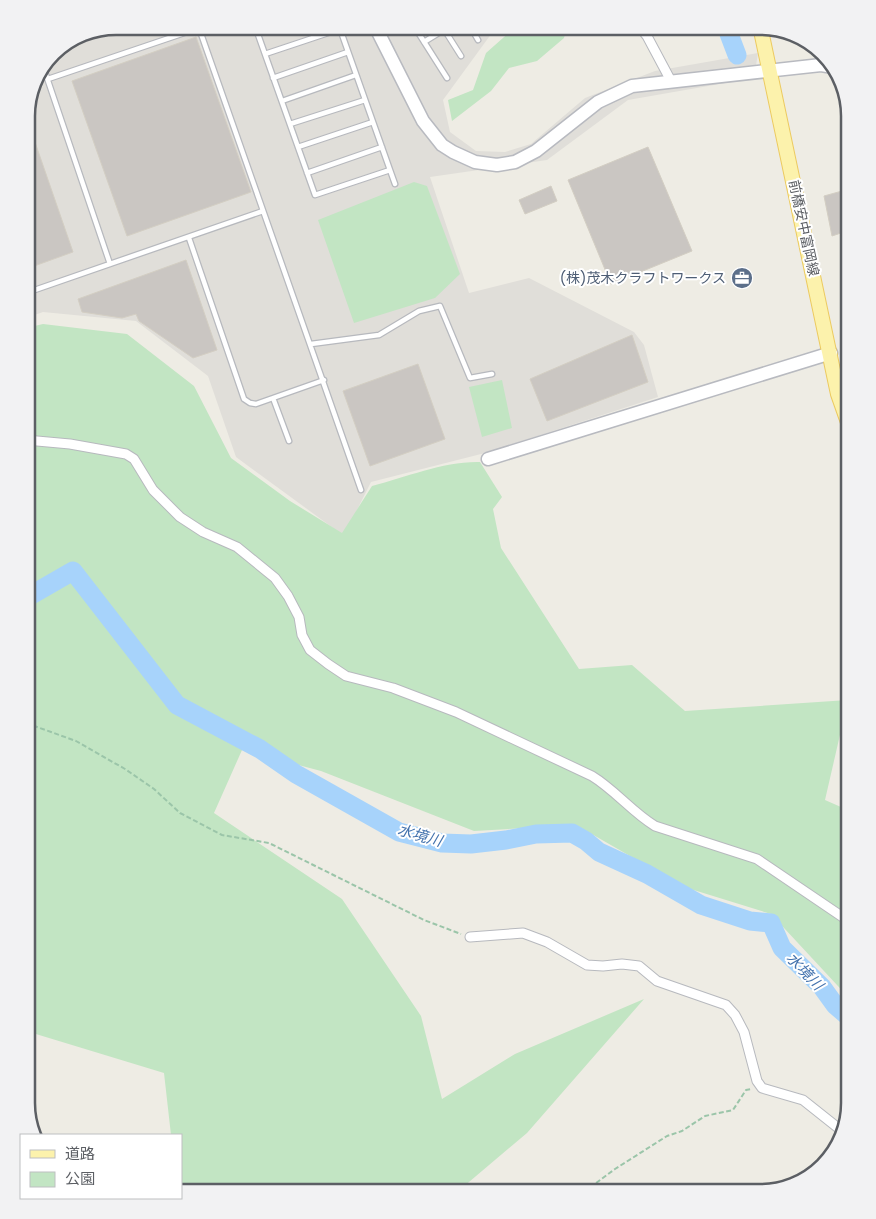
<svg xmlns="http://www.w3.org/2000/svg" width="876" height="1219" font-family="Poppins,'Noto Sans JP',sans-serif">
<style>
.industrial{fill:#e0ded9}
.green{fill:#c2e5c3}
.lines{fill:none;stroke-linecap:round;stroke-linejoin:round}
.river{stroke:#a7d3fb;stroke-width:19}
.building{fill:#cac6c2;stroke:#d3cec3}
.lane-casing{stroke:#b7b9be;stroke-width:7}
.street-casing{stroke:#b7b9be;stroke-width:11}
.secondary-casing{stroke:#b8bac0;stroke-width:15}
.primary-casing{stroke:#ecca60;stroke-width:16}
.path{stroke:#9bc5a9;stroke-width:2;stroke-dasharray:5 2.5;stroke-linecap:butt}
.lane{stroke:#fff;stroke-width:4.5}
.street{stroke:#fff;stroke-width:9}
.secondary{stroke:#fff;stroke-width:12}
.primary{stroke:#fcf2ac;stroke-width:14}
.labels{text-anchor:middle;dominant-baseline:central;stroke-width:4;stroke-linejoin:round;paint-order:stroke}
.street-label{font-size:14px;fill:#5c5f64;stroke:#fff}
.service-label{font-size:14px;fill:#4e5e75;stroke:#fff;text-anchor:end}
.water-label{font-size:15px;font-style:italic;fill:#4473ae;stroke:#fff}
.rim{fill:none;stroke:#5c5f64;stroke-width:2.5}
</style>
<rect width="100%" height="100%" fill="#eeece4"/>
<path class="industrial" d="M116 26H497L443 100 450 132 476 151 505 152 531 144 585 98 655 71 758 53 754 78 628 100 547 160 430 177 469 293 529 278 634 332 644 345 658 397 485 453 371 482 344 536 236 457 208 376 136 321 43 312 26 318V109L35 76 56 49Z"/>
<path class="green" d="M512 26H567L564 38 537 61 509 68 491 91 452 121 448 100 473 90 486 53 512 30Z
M414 182 427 186 460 274 435 298 354 323 318 220Z
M43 324 127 334 194 386 231 458 290 501 342 533 372 486C407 477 444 461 480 462L502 497 493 509 501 548 579 669 632 665 685 711 848 700 825 800 850 811V999L771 914 684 887 576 825 474 831 321 771 242 750 214 813 342 899 421 1016 442 1099 515 1054 644 999 527 1133 456 1193H181V1135H171L164 1073 26 1031V328Z
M502 380 512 428 482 437 469 387Z"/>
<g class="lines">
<path class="river" d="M726 26 737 55
M26 598 73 571 177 705 260 749 296 774 399 832 442 843 471 844 506 840 536 834 572 833 586 841 599 852 647 874 701 905 750 921 771 923 782 948 822 987 835 1005 850 1018"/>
</g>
<path class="building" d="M196 37 251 192 127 236 72 81Z
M26 122H28L73 252 26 269Z
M648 147 692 251 611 284 568 180Z
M551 186 557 201 525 214 519 200Z
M842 191 850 221V230L832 236 824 196Z
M186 260 217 350 193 358 139 321 136 314 122 318 82 312 78 299Z
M632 335 648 382 547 421 530 379Z
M418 364 445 439 370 466 343 391Z"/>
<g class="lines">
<g class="lane-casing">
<path id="lane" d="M255 26 315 195 390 170 339 26
M414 26 447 78
M442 26 461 56
M470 26 478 40
M257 30 267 26
M424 42 450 26
M265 54 340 29
M43 66 110 264
M273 78 348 52
M48 79 199 28 361 490
M282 101 356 75
M290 124 365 100
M298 147 373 122
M390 170 395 184
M307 173 382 147
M189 238 244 399 250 403 256 404 324 380
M26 293 263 211
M311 344 379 335 419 311 440 306 470 378 492 374
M273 398 289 441"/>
</g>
<g class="street-casing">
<path id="street" d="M639 26 647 36 671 81
M26 440 70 444 126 454 134 459 153 490 180 517 203 532 237 547 275 578 288 596 299 617 302 635 310 650 328 664 346 676 393 688 456 712 592 776C615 790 632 812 655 826L757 859 850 922
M470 937 523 933 547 942 587 965 603 966 622 964 639 966 657 981 726 1005 735 1015 744 1032 757 1081 762 1088 803 1100 842 1131"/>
</g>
<g class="secondary-casing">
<path id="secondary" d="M375 26 423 121 442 145 453 152 475 162 497 165 515 162 536 151 598 102 632 86 821 65 833 67
M488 459 831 353"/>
</g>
<g class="primary-casing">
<path id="primary" d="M760 26 838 394 850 428"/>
</g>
<path class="path" d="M26 723 76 741 125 769 154 789 180 813 222 835 269 843 424 920 461 934
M585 1193 592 1186 615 1169 667 1136 682 1131 705 1116 733 1110 746 1090 752 1089"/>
<use href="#lane" class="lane"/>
<use href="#street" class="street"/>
<use href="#secondary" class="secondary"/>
<use href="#primary" class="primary"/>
</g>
<defs>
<g id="office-disc" transform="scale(1.125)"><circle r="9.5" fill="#5c6f8a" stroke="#fff"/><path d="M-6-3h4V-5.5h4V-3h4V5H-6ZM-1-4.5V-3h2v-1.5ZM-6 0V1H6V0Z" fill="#fff"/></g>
</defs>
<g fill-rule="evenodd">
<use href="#office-disc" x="742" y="278"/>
</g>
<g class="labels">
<g class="street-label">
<text transform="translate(804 228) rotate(78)">前橋安中富岡線</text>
</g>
<g class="service-label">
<text x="726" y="278">(株)茂木クラフトワークス</text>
</g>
<g class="water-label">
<text transform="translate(420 835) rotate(16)">水境川</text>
<text transform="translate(805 971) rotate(46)">水境川</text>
</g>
</g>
<path d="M0 0H876V1219H0ZM116 35H760A81 81 0 0 1 841 116V1103A81 81 0 0 1 760 1184H116A81 81 0 0 1 35 1103V116A81 81 0 0 1 116 35Z" fill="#f2f2f3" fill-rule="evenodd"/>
<path class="rim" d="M116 35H760A81 81 0 0 1 841 116V1103A81 81 0 0 1 760 1184H116A81 81 0 0 1 35 1103V116A81 81 0 0 1 116 35Z"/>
<rect x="20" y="1134" width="162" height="65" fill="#ffffff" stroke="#bebfc1"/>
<rect x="30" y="1150" width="25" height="8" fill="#fcf2ac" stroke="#bebfc1"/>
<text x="65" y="1159" font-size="15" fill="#5c5f64">道路</text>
<rect x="30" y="1172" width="25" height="15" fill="#c2e5c3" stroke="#bebfc1"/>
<text x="65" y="1184" font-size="15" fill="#5c5f64">公園</text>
</svg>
